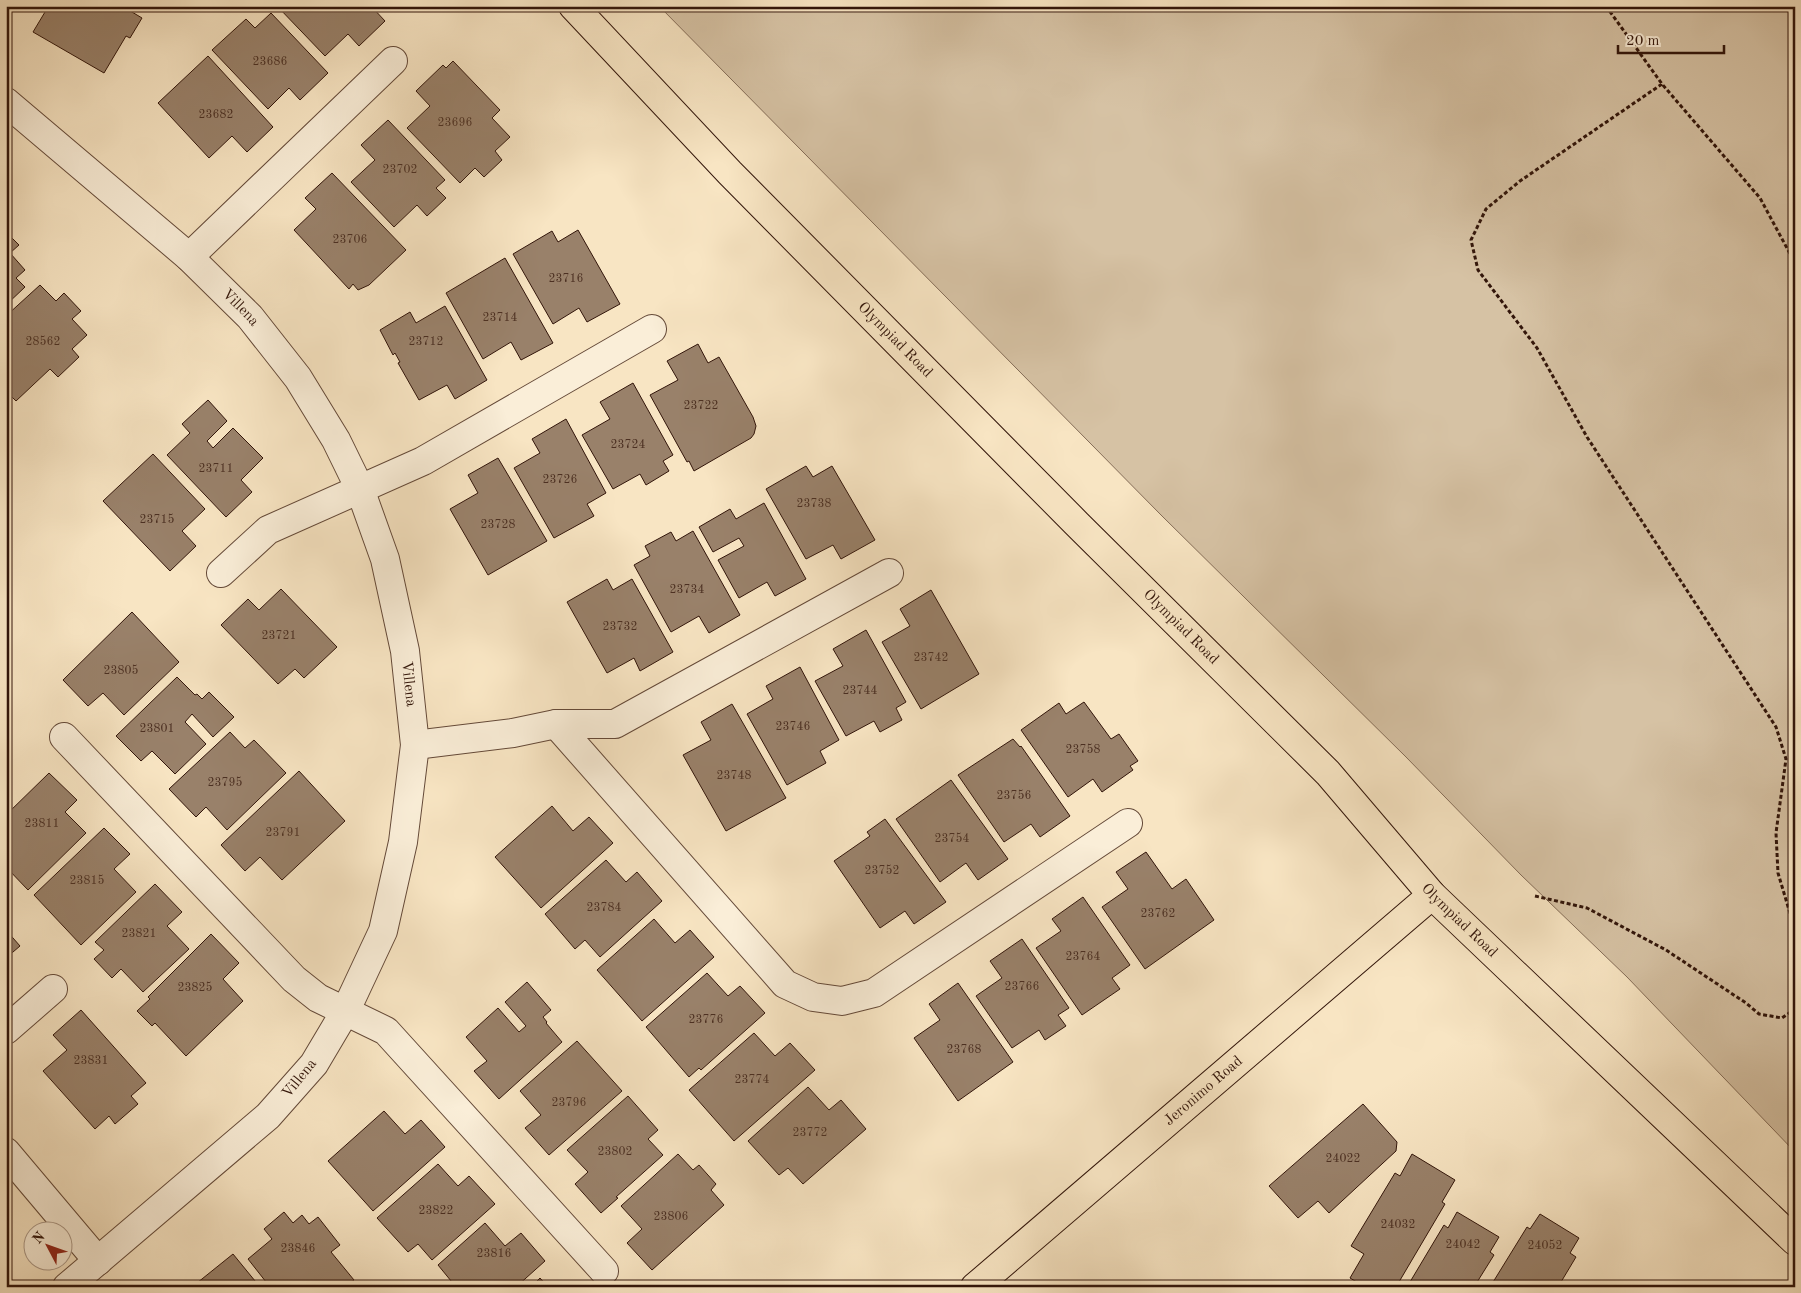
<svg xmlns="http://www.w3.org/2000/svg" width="1801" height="1293" font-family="'Old Standard TT',serif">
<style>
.green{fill:#d6c2a4;stroke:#846c57}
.building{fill:#99816a;stroke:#32150a}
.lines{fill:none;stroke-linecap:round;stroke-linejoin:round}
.minor-casing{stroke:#644938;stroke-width:30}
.major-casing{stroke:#32150a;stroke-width:30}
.path{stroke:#32150a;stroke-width:3;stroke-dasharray:4 2.5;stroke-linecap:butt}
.minor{stroke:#faeed8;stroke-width:28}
.major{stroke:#f8e5c3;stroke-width:28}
.labels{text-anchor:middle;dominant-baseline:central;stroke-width:4;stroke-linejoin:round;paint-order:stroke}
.number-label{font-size:12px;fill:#4c3022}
.street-label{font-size:15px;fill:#32150a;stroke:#faeed8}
</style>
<rect width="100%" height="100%" fill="#f8e5c3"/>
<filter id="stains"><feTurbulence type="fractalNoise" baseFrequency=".004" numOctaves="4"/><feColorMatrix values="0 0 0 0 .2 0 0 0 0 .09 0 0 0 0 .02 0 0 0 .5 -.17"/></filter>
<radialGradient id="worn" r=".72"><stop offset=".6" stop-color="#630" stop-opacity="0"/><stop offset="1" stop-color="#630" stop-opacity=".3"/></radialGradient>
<path class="green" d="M659 6H1795V1152L1627 977 1521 875 1406 757 1162 516Z"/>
<path class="building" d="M46 6H122L142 18 130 38 126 36 104 73 33 32 48 7Z
M277 6H371L385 21 359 46 348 34 325 56Z
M271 13 328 73 300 100 289 88 268 109 212 50 246 19 255 28Z
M208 56 273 127 247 152 232 136 209 158 158 103Z
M453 61 500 110 492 118 510 137 495 151 502 160 484 177 475 168 460 183 407 128 430 106 416 91 443 65 446 68Z
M388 120 445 180 436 188 446 198 427 216 417 205 394 227 351 182 375 160 361 145Z
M332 173 406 250 369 285 358 290 353 284 349 289 294 230 316 209 305 198Z
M578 230 620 304 587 322 579 308 553 324 513 254 552 231 558 242Z
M6 232 19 245 10 253 25 270 16 278 25 287 6 305Z
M505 258 553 343 521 360 511 342 483 359 446 293Z
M40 285 56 301 64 293 81 311 72 319 87 335 72 349 79 357 58 377 50 369 16 401 6 391V316Z
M445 306 487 380 455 399 447 385 419 400 398 363 400 362 395 353 393 355 380 330 410 312 416 323Z
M698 344 708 363 719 357 753 417 756 426 754 434 751 438 694 471 689 461 687 462 650 395 678 380 667 361Z
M633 383 673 455 663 461 669 471 646 485 640 474 613 489 582 435 610 419 600 402Z
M208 400 227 421 207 441 213 448 233 428 263 458 241 480 252 492 226 517 167 455 190 433 182 424Z
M566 419 606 493 587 504 594 516 554 538 514 468 540 453 532 439Z
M153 454 205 509 182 531 196 546 170 571 103 501Z
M498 458 547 541 488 575 450 509 478 493 468 475Z
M806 466 813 477 832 466 875 540 841 559 833 545 806 559 766 489Z
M764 503 806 579 775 596 767 582 739 598 718 560 744 546 739 538 713 552 699 527 730 509 736 519Z
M693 531 740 615 709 633 699 616 671 632 634 565 650 556 645 546 671 532 676 541Z
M607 579 613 590 632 579 673 652 640 671 634 658 607 673 567 602Z
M281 589 337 647 304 678 295 669 278 684 221 625 248 599 259 610Z
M931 590 979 674 921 709 882 642 910 626 900 609Z
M132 612 179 662 124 715 103 693 88 706 63 680Z
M866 630 906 702 896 708 902 720 880 732 874 721 846 736 815 681 843 666 833 649Z
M800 667 839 740 820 751 826 763 787 785 747 714 773 699 766 686Z
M177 677 195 695 197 694 202 699 209 692 234 717 213 737 192 714 185 722 206 744 175 774 152 751 141 761 116 736Z
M1084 702 1111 739 1119 734 1138 761 1130 766 1133 770 1102 792 1093 779 1068 797 1021 730 1059 703 1066 714Z
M732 704 786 798 726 831 683 755 711 740 701 722Z
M230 732 245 748 254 740 286 773 227 830 206 807 196 817 169 789Z
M1013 739 1020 747 1021 746 1070 816 1040 837 1031 824 1004 842 958 775Z
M299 771 345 821 282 880 260 857 245 871 221 845Z
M49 773 77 800 65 812 86 833 28 890 6 867V815Z
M951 780 1008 859 978 880 966 863 940 882 896 819Z
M552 806 573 831 589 817 613 843 541 908 495 857Z
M885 819 946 902 914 924 905 911 880 928 834 861 870 836 867 832Z
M104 828 130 854 114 869 136 892 81 945 34 895Z
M1146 852 1172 889 1186 879 1214 920 1145 969 1102 907 1128 889 1116 872Z
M606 860 626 882 637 872 662 901 600 957 585 940 575 949 545 914Z
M155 884 182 912 167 926 189 949 143 992 121 969 112 978 94 959 104 950 95 942Z
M1083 897 1130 965 1112 978 1120 989 1082 1015 1036 948 1061 931 1052 919Z
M654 919 675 943 690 930 714 957 642 1021 597 970Z
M6 930 20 946 6 958Z
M211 934 239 963 223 979 243 1001 186 1056 155 1023 152 1026 137 1011 150 999 148 997Z
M1022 939 1069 1008 1058 1015 1066 1026 1045 1040 1039 1030 1012 1048 976 996 1002 978 990 961Z
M707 973 728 996 740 986 765 1013 701 1070 699 1068 689 1077 646 1027Z
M527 982 551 1010 543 1017 547 1022 546 1023 562 1042 499 1099 474 1071 487 1061 466 1037 498 1008 519 1032 526 1026 505 1002Z
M958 983 1013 1062 958 1101 914 1038 940 1020 929 1004Z
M81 1010 146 1083 131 1096 138 1104 115 1124 109 1116 95 1129 43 1071 67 1050 53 1035Z
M754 1033 775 1056 790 1043 815 1070 734 1141 689 1090Z
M577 1041 622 1091 549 1155 525 1128 541 1115 520 1091Z
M808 1087 829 1110 841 1100 866 1129 803 1184 788 1168 779 1175 748 1141Z
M628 1096 658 1130 648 1139 663 1155 616 1197 618 1198 601 1213 575 1184 588 1172 567 1150Z
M1363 1104 1397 1142 1396 1151 1329 1213 1318 1201 1298 1218 1269 1186Z
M384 1111 405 1134 421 1120 445 1147 373 1211 328 1161Z
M678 1154 693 1170 699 1165 716 1184 711 1190 724 1205 652 1270 627 1243 642 1229 621 1206Z
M1412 1154 1455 1180 1442 1202 1445 1204 1396 1287H1365L1350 1278 1364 1254 1351 1246 1395 1173 1400 1176Z
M438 1164 458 1186 469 1176 495 1204 432 1260 418 1244 408 1252 377 1218Z
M284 1212 293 1223 302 1215 309 1224 318 1217 340 1245 331 1252 354 1280 345 1287H270L248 1259 272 1239 264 1229Z
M1457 1212 1499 1237 1490 1252 1494 1255 1474 1287H1407L1444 1225 1448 1228Z
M1540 1214 1579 1238 1570 1253 1576 1257 1558 1287H1490L1527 1227 1530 1229Z
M485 1223 505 1246 521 1233 545 1261 516 1287H456L438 1265Z
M233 1254 260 1287H192Z
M540 1278 548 1287H531Z"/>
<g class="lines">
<g class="minor-casing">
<g id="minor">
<path id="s1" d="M6 102 189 257 250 317 298 378 336 440 360 489 385 559 405 651 415 745 403 842 383 931 346 1010 314 1064 268 1116 67 1287"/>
<path d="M189 257 393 61"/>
<path d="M221 573 268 530 423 461 652 329"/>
<path d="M556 724 785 984 813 997 842 1001 874 993 1128 823"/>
<path d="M64 737 294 979 318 998 386 1031 604 1271"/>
<path d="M415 745 513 733 556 724H615L889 573"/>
<path d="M6 1030 53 989"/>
<path d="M6 1152 98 1261"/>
</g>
</g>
<g class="major-casing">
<g id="major">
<path id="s2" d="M573 6 730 173 1077 524 1328 773 1432 895 1795 1241"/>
<path id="s3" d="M975 1287 1432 895"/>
</g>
</g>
<path class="path" d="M1606 6 1662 84 1760 198 1795 263
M1662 84 1520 181 1486 209 1471 240 1478 270 1537 348 1587 437 1776 727 1786 759 1776 833 1778 873 1795 930
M1535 896 1587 908 1666 950 1746 1003 1759 1014 1782 1018 1795 1009"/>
<use href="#minor" class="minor"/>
<use href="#major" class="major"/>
</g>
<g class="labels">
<g class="number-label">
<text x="270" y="62">23686</text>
<text x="216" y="115">23682</text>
<text x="455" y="123">23696</text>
<text x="400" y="170">23702</text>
<text x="350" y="240">23706</text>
<text x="566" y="279">23716</text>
<text x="500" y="318">23714</text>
<text x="43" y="342">28562</text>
<text x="426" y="342">23712</text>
<text x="701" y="406">23722</text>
<text x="628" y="445">23724</text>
<text x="216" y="469">23711</text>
<text x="560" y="480">23726</text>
<text x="814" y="504">23738</text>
<text x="157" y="520">23715</text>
<text x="498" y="525">23728</text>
<text x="687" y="590">23734</text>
<text x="620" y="627">23732</text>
<text x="279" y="636">23721</text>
<text x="931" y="658">23742</text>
<text x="121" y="671">23805</text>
<text x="860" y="691">23744</text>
<text x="793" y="727">23746</text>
<text x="157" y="729">23801</text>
<text x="1083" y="750">23758</text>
<text x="734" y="776">23748</text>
<text x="225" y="783">23795</text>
<text x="1014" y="796">23756</text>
<text x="42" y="824">23811</text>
<text x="283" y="833">23791</text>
<text x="952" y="839">23754</text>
<text x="882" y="871">23752</text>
<text x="87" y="881">23815</text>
<text x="604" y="908">23784</text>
<text x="1158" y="914">23762</text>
<text x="139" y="934">23821</text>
<text x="1083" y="957">23764</text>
<text x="1022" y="987">23766</text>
<text x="195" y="988">23825</text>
<text x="706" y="1020">23776</text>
<text x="964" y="1050">23768</text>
<text x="91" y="1061">23831</text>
<text x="752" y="1080">23774</text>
<text x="569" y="1103">23796</text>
<text x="810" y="1133">23772</text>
<text x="615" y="1152">23802</text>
<text x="1343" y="1159">24022</text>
<text x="436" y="1211">23822</text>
<text x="671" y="1217">23806</text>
<text x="1398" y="1225">24032</text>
<text x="1463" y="1245">24042</text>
<text x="1545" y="1246">24052</text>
<text x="298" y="1249">23846</text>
<text x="494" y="1254">23816</text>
</g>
<g class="street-label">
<text stroke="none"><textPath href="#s1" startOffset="312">Villena</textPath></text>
<text stroke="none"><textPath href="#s2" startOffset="464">Olympiad Road</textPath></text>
<text stroke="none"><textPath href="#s2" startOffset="869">Olympiad Road</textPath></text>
<text stroke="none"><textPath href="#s1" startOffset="732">Villena</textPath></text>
<text stroke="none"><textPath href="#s2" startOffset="1274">Olympiad Road</textPath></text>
<text transform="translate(300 1079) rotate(-51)">Villena</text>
<text stroke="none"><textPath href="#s3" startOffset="301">Jeronimo Road</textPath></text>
</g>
</g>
<rect width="1801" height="1293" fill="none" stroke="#f8e5c3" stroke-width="25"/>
<rect x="8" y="8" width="1786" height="1278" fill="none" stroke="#32150a" stroke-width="2.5"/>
<rect x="12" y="12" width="1776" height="1268" fill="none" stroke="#32150a"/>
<g transform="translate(48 1246) rotate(311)"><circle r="24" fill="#faeed8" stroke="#aa9786"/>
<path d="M0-4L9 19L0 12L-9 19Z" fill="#8f2418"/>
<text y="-8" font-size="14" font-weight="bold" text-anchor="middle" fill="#32150a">N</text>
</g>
<path d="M1618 45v8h106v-8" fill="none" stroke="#32150a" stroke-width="2.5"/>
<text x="1626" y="45" font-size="15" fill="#32150a" stroke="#faeed8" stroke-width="4" paint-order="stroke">20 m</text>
<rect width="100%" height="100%" filter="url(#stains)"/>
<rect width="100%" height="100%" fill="url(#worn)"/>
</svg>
